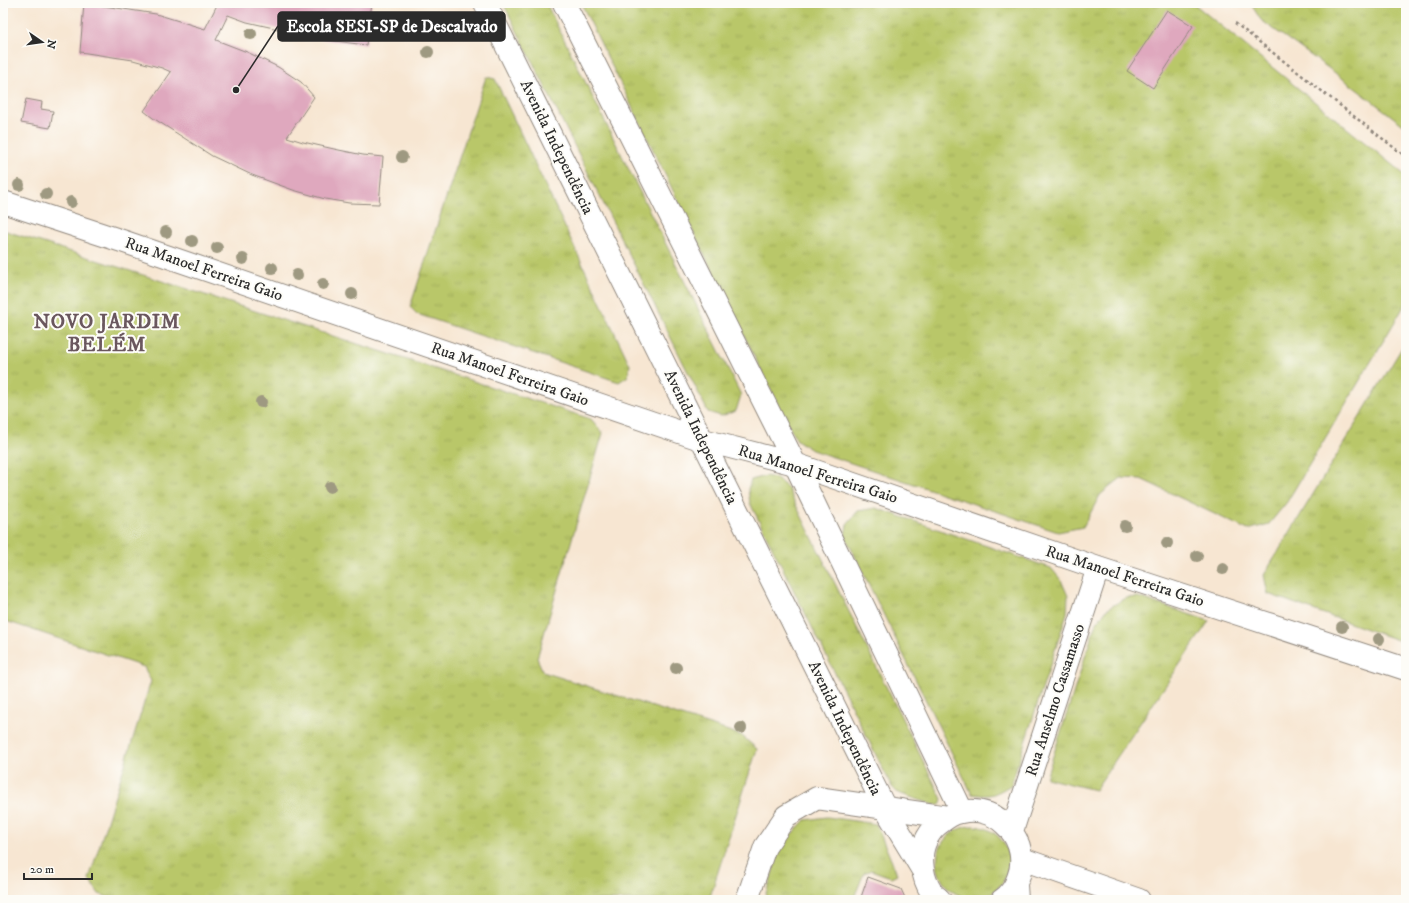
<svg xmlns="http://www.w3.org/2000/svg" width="1409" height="903" font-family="'IM FELL DW Pica',serif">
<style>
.grass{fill:url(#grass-tufts);stroke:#72794a}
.building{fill:#dfa8be}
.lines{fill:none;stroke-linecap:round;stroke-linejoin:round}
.street-casing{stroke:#91887e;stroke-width:24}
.secondary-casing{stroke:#91887e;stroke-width:24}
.path{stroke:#91887e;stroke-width:2.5;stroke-dasharray:3 3;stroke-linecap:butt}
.street{stroke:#fff;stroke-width:22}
.secondary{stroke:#fff;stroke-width:22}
.tree{fill:#9e9981}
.labels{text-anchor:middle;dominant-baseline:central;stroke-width:4;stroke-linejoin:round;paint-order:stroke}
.street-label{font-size:16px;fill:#2b2b2b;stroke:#fdfcf7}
.district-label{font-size:20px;font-weight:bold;letter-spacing:1px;fill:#6a575e;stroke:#fdfcf7}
.leader{fill:none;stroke:#2b2b2b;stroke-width:1.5}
.callout-dot{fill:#2b2b2b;stroke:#fdfcf7;stroke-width:1.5}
.callout{fill:#2b2b2b;stroke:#2b2b2b;stroke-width:1.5}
.callout-label{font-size:17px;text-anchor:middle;font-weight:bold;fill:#fff}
</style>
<defs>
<pattern id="grass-tufts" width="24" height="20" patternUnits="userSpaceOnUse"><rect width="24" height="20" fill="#b9c769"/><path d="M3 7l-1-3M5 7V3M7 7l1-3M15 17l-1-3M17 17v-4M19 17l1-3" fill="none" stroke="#9fab5b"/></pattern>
</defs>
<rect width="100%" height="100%" fill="#fdfcf7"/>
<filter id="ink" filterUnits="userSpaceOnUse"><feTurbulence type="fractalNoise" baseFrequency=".025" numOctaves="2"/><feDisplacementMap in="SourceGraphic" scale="8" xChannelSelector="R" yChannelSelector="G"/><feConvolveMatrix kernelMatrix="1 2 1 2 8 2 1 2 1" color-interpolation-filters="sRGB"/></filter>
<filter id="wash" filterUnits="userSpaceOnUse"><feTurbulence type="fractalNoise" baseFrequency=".012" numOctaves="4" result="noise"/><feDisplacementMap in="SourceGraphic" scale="16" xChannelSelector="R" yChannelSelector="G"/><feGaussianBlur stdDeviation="0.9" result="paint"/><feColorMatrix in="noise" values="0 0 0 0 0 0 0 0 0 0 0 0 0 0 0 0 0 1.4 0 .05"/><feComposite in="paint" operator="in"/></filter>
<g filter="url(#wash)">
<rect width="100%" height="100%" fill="#f7e6d2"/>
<path class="grass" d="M503 3H546L741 395 736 411 721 416 708 412Z
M581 3H1193L1406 176V303L1287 502 1269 524 1248 530 1141 479 1121 478 1100 495 1083 527 1058 532 812 450 797 440 787 423Z
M1250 3H1406V127L1338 75 1261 20Z
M486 77 495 79 630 365 628 376 619 382 417 314 410 307Z
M3 230 591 419 603 433 537 658 543 672 741 735 757 749 709 900H117L99 894 89 879 151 681 144 667 3 620Z
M1406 341V643L1268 594 1264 575Z
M766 476 775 478 787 487 942 799 940 805H934L898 793 892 787 750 503 748 489 751 480Z
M876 508 1051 568 1061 580 1068 596 1067 613 1011 785C994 795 991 797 972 794L845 536 847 524 858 511Z
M1138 597 1209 621 1095 790 1046 778 1095 626 1106 610 1125 598Z
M827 817 876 824 897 874 891 877 871 870 864 873 853 900H764L781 845 805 820Z
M937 862a36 36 0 1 1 72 0a36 36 0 1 1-72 0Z"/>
<g id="blocks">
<path class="building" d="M84 3 156 14 205 29 217 5 214 3H372L366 45 327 40 247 22 228 15 216 40 247 52 278 67 301 82 314 97 287 137 303 142 334 149 363 155 383 157 379 204 349 203 325 199 293 190 252 175 212 156 153 118 144 111 171 72 162 68 133 60 80 52Z
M1167 10 1193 26 1153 88 1127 71Z
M26 99 42 102 41 109 53 111 50 128 21 123Z
M868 877 901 889 906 900H860Z"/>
</g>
</g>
<g filter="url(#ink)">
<use href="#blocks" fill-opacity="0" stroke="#91887e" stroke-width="1"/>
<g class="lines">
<g class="street-casing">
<path id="street" d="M485 3 885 808 922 869
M564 3 795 464 962 811
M3 202 122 241 703 440 795 464 1098 568 1406 669
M1012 831 1098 568
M1022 859 1139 900
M747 900 765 847 786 816 817 798 948 817
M940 900C926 891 922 872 922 857 922 844 930 830 940 823 946 818 953 813 961 812 999 803 1032 843 1018 878 1015 887 1010 895 1002 900"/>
</g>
<g class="secondary-casing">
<path id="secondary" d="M1016 885 1017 900
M938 898V900"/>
</g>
<path class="path" d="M1235 23 1406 157"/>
<use href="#street" class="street"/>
<use href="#secondary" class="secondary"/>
</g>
<g class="tree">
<circle cx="251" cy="34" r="6"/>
<circle cx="428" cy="52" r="6"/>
<circle cx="402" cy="157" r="6"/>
<circle cx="19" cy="185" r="6"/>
<circle cx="46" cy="194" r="6"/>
<circle cx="71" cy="202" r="6"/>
<circle cx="166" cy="232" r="6"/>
<circle cx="192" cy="241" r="6"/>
<circle cx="217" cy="248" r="6"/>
<circle cx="243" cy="259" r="6"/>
<circle cx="272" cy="268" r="6"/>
<circle cx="297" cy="275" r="6"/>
<circle cx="323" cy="284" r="6"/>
<circle cx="352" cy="294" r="6"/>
<circle cx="261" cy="402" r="6"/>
<circle cx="330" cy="487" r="6"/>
<circle cx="1125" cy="526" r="6"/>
<circle cx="1167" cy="543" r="6"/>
<circle cx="1197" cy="556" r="6"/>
<circle cx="1223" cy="569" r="6"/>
<circle cx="1342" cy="627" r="6"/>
<circle cx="1379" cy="639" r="6"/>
<circle cx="676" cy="668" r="6"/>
<circle cx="741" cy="728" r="6"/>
</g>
</g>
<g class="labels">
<g class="street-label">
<text transform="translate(557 147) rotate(64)">Avenida Independência</text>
<text transform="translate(204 269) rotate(19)">Rua Manoel Ferreira Gaio</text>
<text transform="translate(510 374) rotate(19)">Rua Manoel Ferreira Gaio</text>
<text transform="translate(701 437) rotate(64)">Avenida Independência</text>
<text transform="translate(818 474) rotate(17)">Rua Manoel Ferreira Gaio</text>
<text transform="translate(1125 576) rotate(18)">Rua Manoel Ferreira Gaio</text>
<text transform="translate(1055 700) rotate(-72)">Rua Anselmo Cassamasso</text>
<text transform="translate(845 728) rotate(64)">Avenida Independência</text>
</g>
<g class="district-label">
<text x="107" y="322">NOVO JARDIM<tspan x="107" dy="23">BELÉM</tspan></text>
</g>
</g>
<path class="leader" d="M236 90L278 26"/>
<circle class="callout-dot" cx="236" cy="90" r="4"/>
<rect class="callout" x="278" y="12" width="227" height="29" rx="4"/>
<g class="callout-label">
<text x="392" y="32">Escola SESI-SP de Descalvado</text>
</g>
<rect width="1409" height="903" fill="none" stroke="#fdfcf7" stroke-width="16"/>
<g transform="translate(42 42) rotate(103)" stroke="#fdfcf7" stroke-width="3" paint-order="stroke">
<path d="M0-3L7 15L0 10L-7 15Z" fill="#2b2b2b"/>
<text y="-6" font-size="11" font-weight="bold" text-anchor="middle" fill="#2b2b2b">N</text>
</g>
<path d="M24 873v6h68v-6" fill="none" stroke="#2b2b2b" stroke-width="2"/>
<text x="30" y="873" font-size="12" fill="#2b2b2b" stroke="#fdfcf7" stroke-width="3" paint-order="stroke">20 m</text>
</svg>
